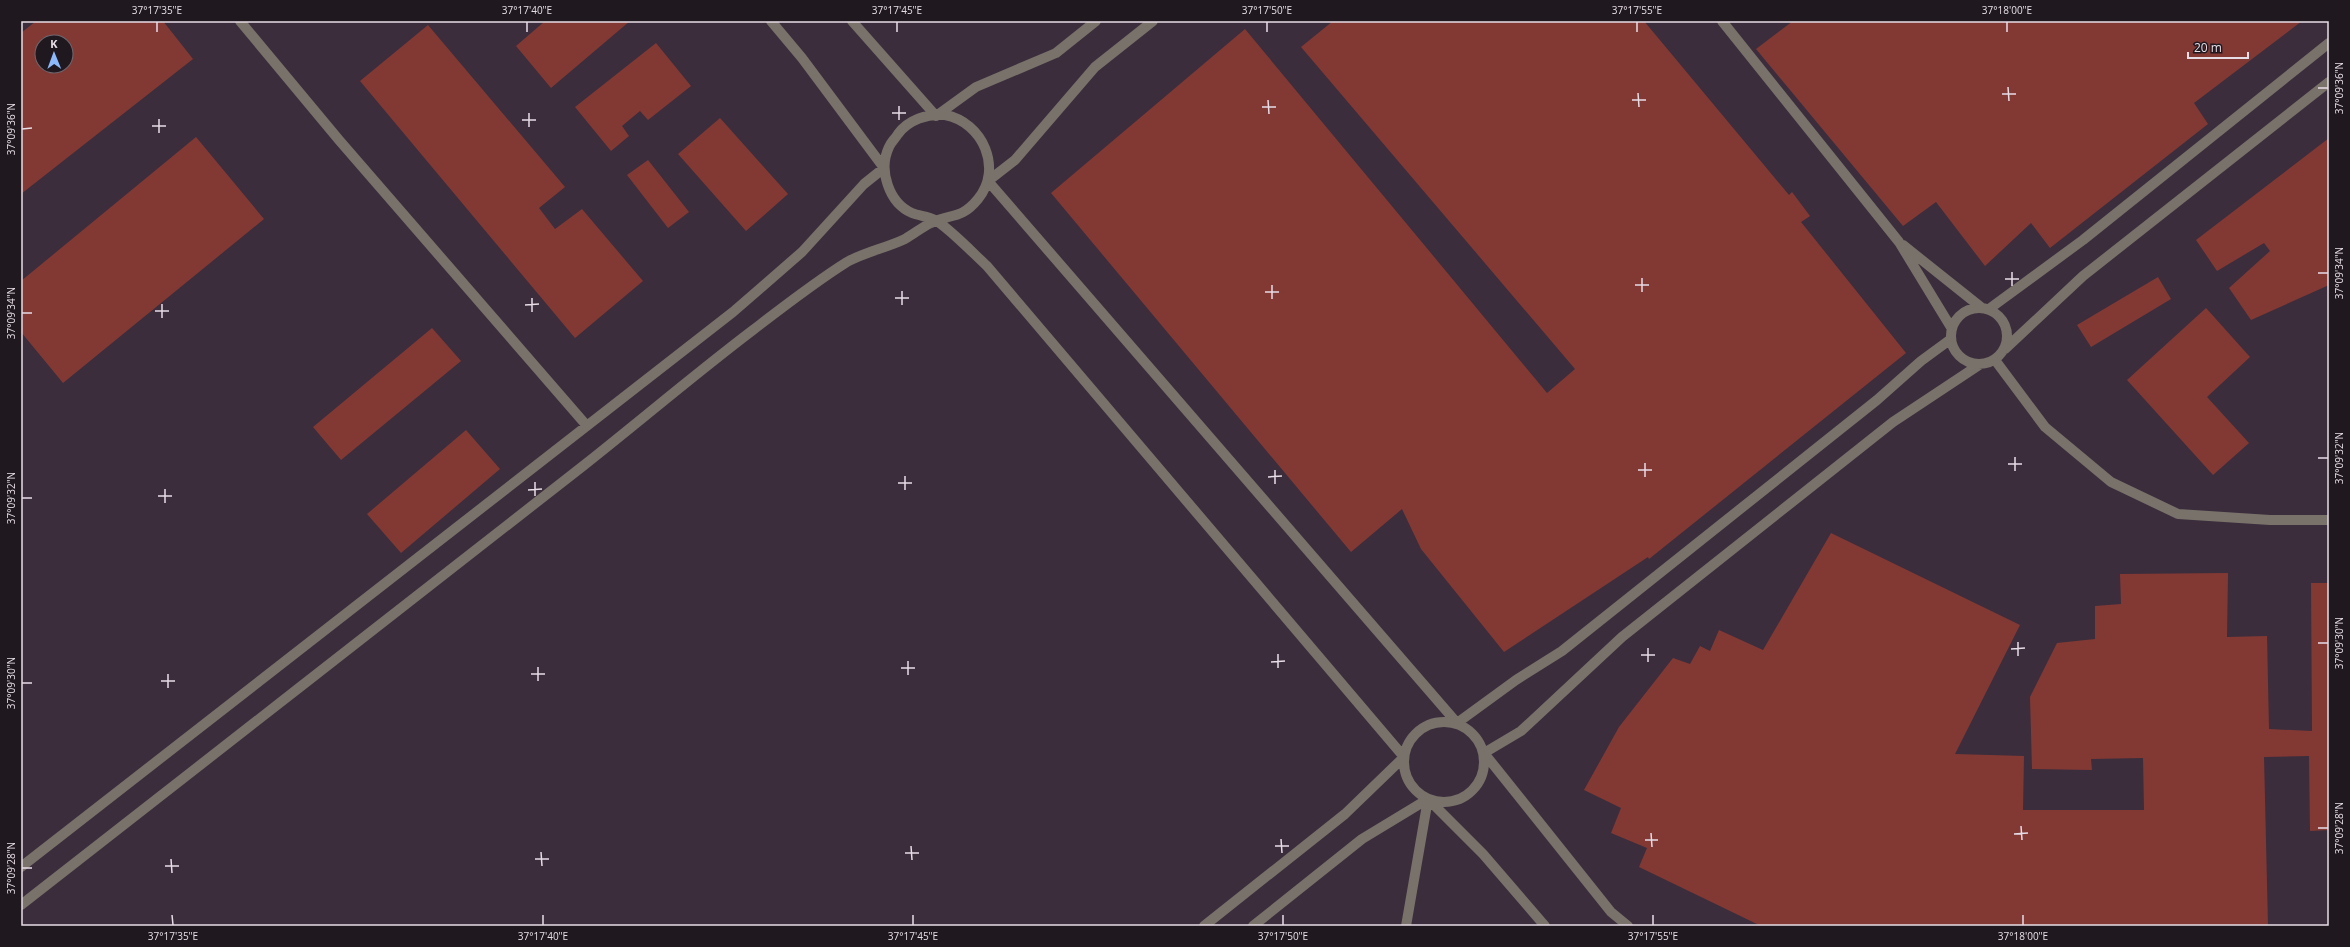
<svg xmlns="http://www.w3.org/2000/svg" width="2350" height="947" font-family="'Open Sans',sans-serif">
<style>
.building{fill:#823934;fill-rule:evenodd}
.lines{fill:none;stroke-linecap:round;stroke-linejoin:round}
.minor{stroke:#78726a;stroke-width:10}
.ticks{fill:none;stroke:#e7dde6;stroke-width:1.5}
.neatline{fill:none;stroke:#e7dde6;stroke-width:1.5}
.ticks-label{font-size:10px;text-anchor:middle;fill:#e7dde6}
</style>
<rect width="100%" height="100%" fill="#3b2d3c"/>
<path class="building" d="M36 21H163L193 59 21 194V33ZM42 42H66V66H42Z
M545 21H630L551 88 516 46Z
M1333 21H1644L1789 195 1792 192 1810 216 1801 222 1906 353 1649 559 1648 557 1504 652 1421 549 1402 509 1351 552 1051 193 1245 29 1547 393 1575 369 1301 47Z
M1793 21H2302L2194 103 2208 124 2050 248 2031 223 1985 266 1936 202 1903 226 1756 49Z
M428 25 565 187 539 208 555 229 582 209 643 281 575 338 360 81Z
M656 43 691 86 648 120 640 111 622 126 629 136 611 151 575 107Z
M720 118 788 194 746 231 678 154Z
M196 137 264 219 63 383 21 332V281Z
M2329 138V285L2251 320 2229 288 2270 251 2264 243 2217 271 2196 240Z
M648 160 689 212 668 228 627 175Z
M2158 277 2171 299 2091 347 2077 325Z
M2206 308 2250 357 2207 397 2249 443 2213 475 2127 380Z
M432 328 461 361 341 460 313 427Z
M466 430 500 469 401 553 367 514Z
M1831 533 2020 625 1955 754 2024 756 2023 810H2144L2143 758 2091 759 2092 770 2032 769 2030 697 2057 643 2095 639V606L2121 604 2120 574 2228 573 2227 637 2267 636 2269 729 2312 731 2311 583H2329V830L2310 831 2309 756 2264 757 2268 926H1761L1639 867 1647 848 1611 833 1621 808 1584 790 1619 727 1673 658 1690 664 1700 646 1710 651 1719 630 1763 650Z"/>
<g class="lines">
<path class="minor" d="M240 21 339 140 587 426
M771 21 802 58 884 168
M852 21 936 116
M1722 21 1899 242 1952 329
M936 116 976 87 1056 53 1096 21
M988 181 1457 723 1516 680 1562 651 1877 400 1921 361 1951 339
M988 181 1015 160 1095 67 1153 21
M1903 245 1982 308
M1951 336a28 28 0 1 1 56 0a28 28 0 1 1-56 0Z
M1989 309 2083 240 2329 43
M2005 349 2083 276 2329 82
M1995 360 2045 427 2111 482 2178 514 2270 520H2329
M1404 762a40 40 0 1 1 80 0a40 40 0 1 1-80 0Z
M1428 799 1483 854 1545 926
M21 867 733 312 802 252 864 184 884 168
M21 905C208 759 396 612 583 466 640 421 695 374 753 330 783 307 815 282 847 262 865 252 886 248 905 239 914 234 922 227 931 223 950 213 960 221 978 199 1003 169 983 122 945 115 928 113 908 120 898 134 895 139 891 142 889 147 878 170 889 203 912 213 919 216 928 216 935 220 948 227 974 254 987 266L1404 757 1345 814 1204 926
M1253 926 1362 839 1428 799
M1406 926 1428 799
M1628 926 1611 912 1484 753 1521 731 1622 637 1893 422 1979 365"/>
</g>
<path class="ticks" d="M157 22V32M527 22V32M897 22V32M1267 22V32M1637 22V32M2007 22V32M2008 87 2009 101M2318 88H2328M1638 93 1639 107M2002 94H2016M1268 100 1269 114M1632 100H1646M899 106V120M1262 107H1276M529 113V127M892 113H906M159 119V133M522 120H536M152 126H166M22 129 32 128M2012 272V286M2318 273H2328M1642 278V292M2005 279H2019M1272 285V299M1635 285H1649M902 291V305M1265 292H1279M532 298V312M895 298H909M162 304V318M525 305 539 304M155 311H169M22 313H32M2015 457V471M2318 458H2328M1645 463V477M2008 464H2022M1275 470V484M1638 470H1652M905 476V490M1268 477 1282 476M535 482V496M898 483H912M165 489V503M528 490 542 489M158 496H172M22 498H32M2018 642V656M2318 643H2328M1648 648V662M2011 649 2025 648M1278 654V668M1641 655H1655M908 661V675M1271 662 1285 661M538 667V681M901 668H915M168 674V688M531 674H545M161 681H175M22 683H32M2021 826 2022 840M2318 828H2328M1651 833 1652 847M2014 834 2028 833M1281 839 1282 853M1645 840H1658M911 846 912 860M1275 846H1289M541 852 542 866M905 853H919M171 859 172 873M535 859H549M165 866H179M22 868H32M172 915 173 925M543 915V925M913 915V925M1283 915V925M1653 915V925M2023 915V925"/>
<rect width="2350" height="947" fill="none" stroke="#1f181f" stroke-width="44"/>
<g transform="translate(54 54) rotate(359)"><circle r="19" fill="#1f181f" stroke="#6f676f"/>
<path d="M0-3L7 15L0 10L-7 15Z" fill="#8cb9fc"/>
<text y="-6" font-size="11" font-weight="bold" text-anchor="middle" fill="#e7dde6">K</text>
</g>
<path d="M2188 52v6h60v-6" fill="none" stroke="#e7dde6" stroke-width="2"/>
<text x="2194" y="52" font-size="12" fill="#e7dde6" stroke="#1f181f" stroke-width="3" paint-order="stroke">20 m</text>
<rect x="22" y="22" width="2306" height="903" class="neatline"/>
<g class="ticks-label">
<text x="157" y="14">37°17'35"E</text>
<text x="527" y="14">37°17'40"E</text>
<text x="897" y="14">37°17'45"E</text>
<text x="1267" y="14">37°17'50"E</text>
<text x="1637" y="14">37°17'55"E</text>
<text x="2007" y="14">37°18'00"E</text>
<text transform="translate(2339 88) rotate(-90)" y="4">37°09'36"N</text>
<text transform="translate(11 129) rotate(-90)" y="4">37°09'36"N</text>
<text transform="translate(2339 273) rotate(-90)" y="4">37°09'34"N</text>
<text transform="translate(11 313) rotate(-90)" y="4">37°09'34"N</text>
<text transform="translate(2339 458) rotate(-90)" y="4">37°09'32"N</text>
<text transform="translate(11 498) rotate(-90)" y="4">37°09'32"N</text>
<text transform="translate(2339 643) rotate(-90)" y="4">37°09'30"N</text>
<text transform="translate(11 683) rotate(-90)" y="4">37°09'30"N</text>
<text transform="translate(2339 828) rotate(-90)" y="4">37°09'28"N</text>
<text transform="translate(11 868) rotate(-90)" y="4">37°09'28"N</text>
<text x="173" y="940">37°17'35"E</text>
<text x="543" y="940">37°17'40"E</text>
<text x="913" y="940">37°17'45"E</text>
<text x="1283" y="940">37°17'50"E</text>
<text x="1653" y="940">37°17'55"E</text>
<text x="2023" y="940">37°18'00"E</text>
</g>
</svg>
